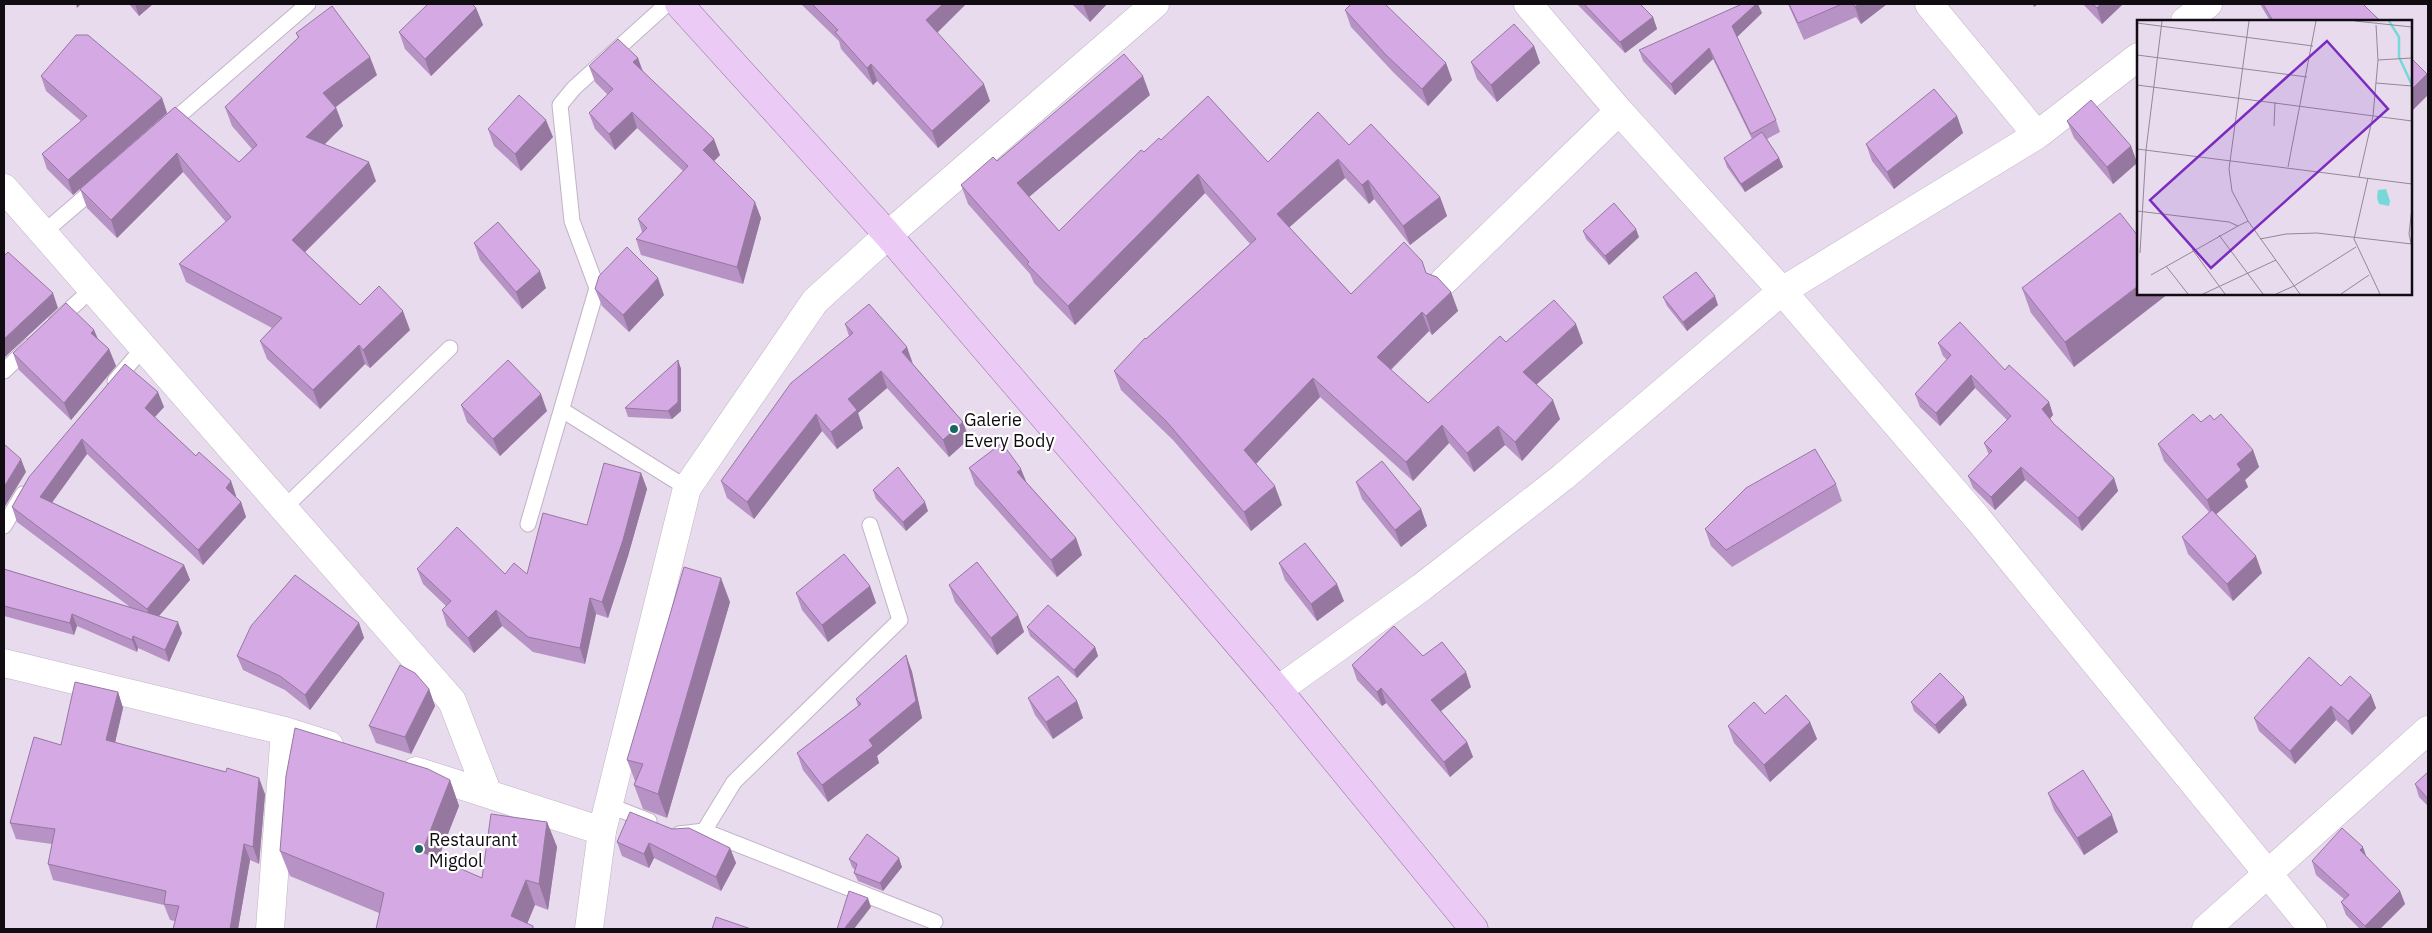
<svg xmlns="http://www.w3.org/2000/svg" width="2432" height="933" font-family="'IBM Plex Sans',sans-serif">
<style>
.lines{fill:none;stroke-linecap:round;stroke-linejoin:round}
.lane-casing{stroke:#c1b3c6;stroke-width:17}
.street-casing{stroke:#c1b3c6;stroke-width:29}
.secondary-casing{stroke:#c1b3c6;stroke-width:29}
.primary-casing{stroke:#9671a2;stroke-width:29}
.lane{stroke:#fff;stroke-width:15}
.street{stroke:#fff;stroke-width:28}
.secondary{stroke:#fff;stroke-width:28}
.primary{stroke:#ebcaf6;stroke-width:28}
.wall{fill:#b792c4}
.shaded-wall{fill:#9577a0}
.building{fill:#d5aae4;stroke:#9577a0}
.poi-dot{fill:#176665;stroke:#fff;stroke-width:2}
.labels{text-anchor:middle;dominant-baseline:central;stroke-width:4.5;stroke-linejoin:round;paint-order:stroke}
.poi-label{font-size:18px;fill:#110c12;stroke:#fff;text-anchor:start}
.inset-river{fill:none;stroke:#77d9d7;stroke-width:2.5}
.inset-road{fill:none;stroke:#938896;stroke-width:1}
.view{fill:#7b2cbf;fill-opacity:0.15;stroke:#7b2cbf;stroke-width:2.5}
.inset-edge{fill:none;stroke:#110c12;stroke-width:2.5}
</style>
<rect width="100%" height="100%" fill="#e9dbee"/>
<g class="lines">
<g class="lane-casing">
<path id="lane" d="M167 126 308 4
M43 233 99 185
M56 322 92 289
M4 371 30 346
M115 381 143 348
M562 410 687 488
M283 509 450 348
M528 524 597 288 572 221 560 105 574 88 667 4
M4 526 23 494
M608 805 649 821
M704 831 935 922
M679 834 704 831 734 782 900 620 870 525"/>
</g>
<g class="street-casing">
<path id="street" d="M1528 4 1619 111 1782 291 1978 519 2313 929
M1929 4 2037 135
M2185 21 2208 4
M4 188 452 701 488 794 602 831
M888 235 1155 4
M1444 281 1619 111
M4 663 285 731 329 745
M1278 690 1422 587 1563 477 1782 291 2037 135 2138 57
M416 771 488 794
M270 929 285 731
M2206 929 2428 730"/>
</g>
<g class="secondary-casing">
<path id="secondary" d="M589 929 602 831 687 488 815 301 888 235"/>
</g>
<g class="primary-casing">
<path id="primary" d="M679 4 888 235 1278 690 1474 929"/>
</g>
<use href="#lane" class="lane"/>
<use href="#street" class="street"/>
<use href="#secondary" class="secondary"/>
<use href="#primary" class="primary"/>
</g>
<path class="wall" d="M129 4H153L139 16Z
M801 4H966L937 32 990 101 938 148 877 81 873 85 841 49 839 41Z
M1072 4H1107L1090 22Z
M1577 4H1640L1653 17 1657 29 1625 53Z
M1788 4H1887L1861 24 1856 17 1804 40Z
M2083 4H2123L2102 24Z
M2260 4H2363L2381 21H2270Z
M476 8 483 25 431 76 405 49 399 32Z
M1345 10 1446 63 1452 80 1428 106 1393 72 1351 27Z
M1762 13 1737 37 1776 120 1780 132 1767 139 1779 158 1783 167 1745 192 1727 167 1724 158 1752 139 1713 59 1675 95 1643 61 1639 50Z
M296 33 377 75 336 107 343 126 324 144 376 181 305 252 360 305 410 330 370 368 365 364 320 409 267 359 260 341 272 328 186 282 179 264 226 222 183 172 117 238 87 208 80 189 175 107 239 162 252 149 232 126 225 107 298 38Z
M1534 46 1540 63 1497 102 1477 79 1471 62Z
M638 58 643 71 720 155 714 161 761 218 743 284 641 255 636 239 642 232 638 219 683 171 637 128 615 150 595 129 589 113 608 95 595 82 589 66Z
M41 76 162 98 167 113 73 195 47 169 42 154 81 121 46 91Z
M1150 95 1029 197 1059 231 1144 152 1161 140 1268 162 1349 145 1440 197 1447 216 1410 245 1374 199 1369 204 1345 178 1289 227 1351 294 1422 261 1426 273 1451 292 1458 311 1432 335 1429 331 1391 370 1428 403 1506 342 1583 343 1536 385 1560 419 1522 461 1505 445 1474 472 1449 443 1413 481 1320 397 1256 464 1282 505 1251 531 1173 440 1121 390 1114 371 1146 339 1250 244 1205 193 1075 325 1034 283 1030 274 968 204 961 185 997 161Z
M1957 116 1963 133 1894 189 1872 161 1866 144Z
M2067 121 2131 146 2137 163 2113 184 2074 138Z
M488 129 553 137 521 171 494 146Z
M1583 231 1639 237 1609 265 1586 239Z
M2138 236 2074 367 2031 313 2022 288Z
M474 243 546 288 522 309 480 260Z
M595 289 664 295 629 332 602 306Z
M1663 297 1718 305 1687 331 1667 306Z
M845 324 913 364 963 422 969 439 949 457 887 388 858 413 863 428 837 449 822 431 754 519 727 498 721 481 849 336Z
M94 330 98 339 109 349 116 366 71 420 19 370 13 353Z
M1938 343 2005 370 2049 402 2053 415 2050 419 2054 424 2114 478 2118 491 2082 531 2025 480 1995 510 1973 488 1968 476 1989 455 1984 443 2007 420 1975 388 1940 426 1920 407 1915 394 1947 360 1943 356Z
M678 360 681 369V411L672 419 628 417 625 408Z
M125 364 164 407 155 417 196 456 231 481 236 496V497L241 502 246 517 203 565 87 454 52 502 184 565 190 580 159 616 182 633 169 662 138 648 137 652 77 626 74 635 4 616V569L130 607 17 522 12 507Z
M461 405 547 411 500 456 467 422Z
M2214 420 2253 450 2259 467 2245 480 2248 487 2216 514 2262 573 2233 601 2188 554 2182 537 2209 512 2164 461 2158 444 2201 422Z
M969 468 1027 483 1076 538 1082 555 1057 577 975 485Z
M641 473 647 489 628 556 608 618 596 614 585 664 533 652 502 626 474 653 447 626 442 610 446 606 423 584 417 569 505 574H527L587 525Z
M1356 482 1421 509 1427 526 1401 547 1362 499Z
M1836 484 1842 501 1732 567 1711 546 1705 529Z
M873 490 928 511 906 531 876 499Z
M1279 563 1344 601 1317 621 1285 580Z
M949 585 1018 615 1024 632 997 655 955 602Z
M870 586 876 603 828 642 802 610 796 593Z
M730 602 667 818 643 809 634 785 635 781 627 760Z
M359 623 364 638 310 710 285 690 243 670 237 656Z
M1027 627 1095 647 1098 656 1077 678 1030 636Z
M906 655 912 672 922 718 877 756 879 763 828 802 803 770 797 753 858 706 856 699Z
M1352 665 1471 687 1441 711 1467 742 1473 757 1450 777 1386 703 1382 706 1357 680Z
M2341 686 2371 695 2376 708 2352 735 2336 720 2295 764 2259 731 2254 718Z
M429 689 435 706 411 754 376 743 369 726Z
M118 692 123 708 115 742 265 794 259 864 250 860 238 929H173L175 921 170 920 164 905 53 880 48 864 52 844 16 839 10 823 61 745Z
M1028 698 1077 701 1083 718 1053 739 1035 715Z
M1911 702 1967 705 1939 734 1914 711Z
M1765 714 1810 722 1817 739 1770 782 1734 743 1728 726Z
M2428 772V806L2419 797 2415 784Z
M450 780 459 806 438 859 482 878 547 822 557 847 548 910 535 905 379 913 290 876 280 851Z
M2048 793 2118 832 2084 855 2054 810Z
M672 829 730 848 736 863 721 891 654 858 649 868 622 856 617 842Z
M2366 857 2400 891 2405 904 2380 929H2360L2346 915 2341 902 2344 899 2316 875 2312 861Z
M849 859 902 867 883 891 858 881 854 873 855 870 852 867Z"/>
<path class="shaded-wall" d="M76 4H81L77 8Z
M135 4H153L139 16Z
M943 4H966L933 37 926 20Z
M1083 4H1107L1090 22Z
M1756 4H1758L1762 13 1736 38 1732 26Z
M1859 4H1887L1861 24 1855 7Z
M2033 4H2038L2034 7Z
M2101 4H2123L2102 24 2097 8Z
M476 8 483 25 431 76 425 59Z
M1653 17 1657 29 1625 53 1620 42Z
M1534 46 1540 63 1497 102 1491 85Z
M1709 48 1713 59 1675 95 1671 84Z
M370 57 377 75 329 112 323 93Z
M638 58 643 74 633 62Z
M1446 63 1452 80 1428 106 1422 89Z
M871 64 877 81 873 85 867 68Z
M2427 74 2428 78V95L2411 112V90Z
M1143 76 1150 95 1023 202 1017 183Z
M984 84 990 101 938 148 932 131Z
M162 98 167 113 73 195 68 180Z
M336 108 343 126 313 156 306 137Z
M632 112 637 128 615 150 609 134Z
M1957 116 1963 133 1894 189 1887 172Z
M546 120 553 137 521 171 515 154Z
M714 139 720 155 709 166 703 150Z
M2131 146 2137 163 2113 184 2107 167Z
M177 153 183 172 117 238 111 220Z
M1779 158 1783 167 1745 192 1741 184Z
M1338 159 1345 178 1283 233 1277 214Z
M369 162 376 181 299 258 292 240Z
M1198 174 1205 193 1075 325 1068 306Z
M1368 180 1374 199 1369 204 1362 185Z
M1440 197 1447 216 1410 245 1403 226Z
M755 202 761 218 743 284 737 267Z
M1636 229 1639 237 1609 265 1605 256Z
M540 271 546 288 522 309 516 292Z
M658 278 664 295 629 332 623 315Z
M2138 286V294H2168L2074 367 2065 342Z
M1451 292 1458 311 1432 335 1426 316Z
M53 293 58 308 5 357 4 353V339Z
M1715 296 1718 305 1687 331 1683 322Z
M403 311 410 330 370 368 363 350Z
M1422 312 1429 331 1384 376 1377 357Z
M1576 324 1583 343 1529 391 1523 372Z
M94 330 101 347 91 333Z
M359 345 365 364 320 409 313 390Z
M907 347 913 364 902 352Z
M109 349 116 366 71 420 64 403Z
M678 360 681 369V411L672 419 668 411Z
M881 371 887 388 858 413 863 428 837 449 831 432 848 399Z
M1971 375 1975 388 1940 426 1936 413Z
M1313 378 1320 397 1251 469 1244 450Z
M158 392 164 407 150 422 145 408Z
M541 394 547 411 500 456 493 439Z
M1553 400 1560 419 1522 461 1515 442Z
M2049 402 2053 415 2047 422 2042 409Z
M816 414 822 431 754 519 747 502Z
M963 422 969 439 949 457 943 440Z
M1442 425 1449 443 1413 481 1406 462Z
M1498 426 1505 445 1474 472 1467 453Z
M82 439 87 454 46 511 40 497Z
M2253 450 2259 467 2245 480 2248 487 2213 517 2207 500 2237 464Z
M21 459 26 472 4 508V487Z
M2021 467 2025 480 1995 510 1991 497Z
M1021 469 1028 486 1017 472Z
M641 473 647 489 628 556 608 618 602 602Z
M2114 478 2118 491 2082 531 2078 518Z
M231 481 236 496 231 502 226 488Z
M1275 486 1282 505 1251 531 1244 512Z
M241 502 246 517 203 565 198 550Z
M925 502 928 511 906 531 903 522Z
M1421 509 1427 526 1401 547 1395 530Z
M1076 538 1082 555 1057 577 1051 560Z
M2256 556 2262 573 2233 601 2227 584Z
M184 565 190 580 152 624 147 609Z
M721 578 730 602 667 818 658 794Z
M1337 584 1344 601 1317 621 1311 604Z
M870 586 876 603 828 642 822 625Z
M590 598 596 614 585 664 580 648Z
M496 610 502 626 474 653 468 638Z
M72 614 77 626 74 635 70 623Z
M1018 615 1024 632 997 655 991 638Z
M178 622 182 633 169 662 165 650Z
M359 623 364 638 310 710 305 695Z
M133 636 138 648 137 652 132 640Z
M1095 647 1098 656 1077 678 1074 670Z
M906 655 912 672 922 718 877 756 879 763 828 802 822 785 869 740Z
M1466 672 1471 687 1436 715 1431 700Z
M1381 688 1386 703 1382 706 1377 692Z
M429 689 435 706 411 754 405 737Z
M118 692 123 708 112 756 106 740Z
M2371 695 2376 708 2352 735 2348 721Z
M1964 697 1967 705 1939 734 1935 725Z
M1077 701 1083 718 1053 739 1046 722Z
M2331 706 2336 720 2295 764 2290 751Z
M1810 722 1817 739 1770 782 1764 765Z
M1467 742 1473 757 1450 777 1444 762Z
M259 778 265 794 259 864 253 847Z
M450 780 459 806 431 877 422 852Z
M2112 815 2118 832 2084 855 2077 838Z
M547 822 557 847 548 910 539 884Z
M649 843 654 858 649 868 644 854Z
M244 844 250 860 238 929H230Z
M2363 847 2368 861 2360 850Z
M730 848 736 863 721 891 716 877Z
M899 858 902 867 883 891 880 883Z
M526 880 535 905 525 929 511 916Z
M2400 891 2405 904 2380 929H2366L2365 926Z
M868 898 871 907 854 929H844Z"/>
<path class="building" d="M428 4H472L476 8 425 59 399 32Z
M812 4H943L926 20 984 84 932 131 871 64 867 68 835 32 838 30Z
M1351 4H1385L1446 63 1422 89 1386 55 1345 10Z
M1584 4H1640L1653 17 1620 42Z
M1742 4H1756L1732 26 1776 120 1751 134 1709 48 1671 84 1639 50Z
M1789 4H1842L1798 23Z
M1853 4H1859L1855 7Z
M2092 4H2101L2097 8Z
M2263 4H2363L2380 21H2273Z
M332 6 370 57 323 93 336 108 306 137 369 162 292 240 360 305 379 286 403 311 363 350 359 345 313 390 260 341 282 318 179 264 231 217 177 153 111 220 80 189 175 107 239 162 257 145 225 107 299 37 296 33Z
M1514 24 1534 46 1491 85 1471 62Z
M76 35H88L162 98 68 180 42 154 87 116 41 76Z
M618 39 638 58 633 62 714 139 703 150 755 202 737 267 636 239 647 228 638 219 688 166 632 112 609 134 589 113 613 89 589 66Z
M1124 54 1143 76 1017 183 1059 231 1141 150 1144 152 1159 138 1161 140 1208 96 1268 162 1318 112 1349 145 1371 124 1440 197 1403 226 1368 180 1362 185 1338 159 1277 214 1351 294 1404 242 1422 261 1426 273 1437 277 1451 292 1426 316 1422 312 1377 357 1428 403 1500 336 1506 342 1554 300 1576 324 1523 372 1553 400 1515 442 1498 426 1467 453 1442 425 1406 462 1313 378 1244 450 1275 486 1244 512 1166 421 1114 371 1145 338 1146 339 1256 239 1198 174 1068 306 1027 264 1029 262 961 185 993 157 997 161Z
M2411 58 2427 74 2411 90Z
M1934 89 1957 116 1887 172 1866 144Z
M519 95 546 120 515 154 488 129Z
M2091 100 2131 146 2107 167 2067 121Z
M1762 132 1779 158 1741 184 1724 158Z
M1614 203 1636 229 1605 256 1583 231Z
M2120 213 2138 236V286L2065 342 2022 288Z
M498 222 540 271 516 292 474 243Z
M627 247 658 278 623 315 595 289 599 276Z
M8 252 53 293 4 339V256Z
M1696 272 1715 296 1683 322 1663 297Z
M66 303 94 330 91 333 109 349 64 403 13 353Z
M869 304 907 347 902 352 963 422 943 440 881 371 848 399 857 410 831 432 816 414 747 502 721 481 791 383 853 333 845 324Z
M1960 322 2005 370 2009 365 2049 402 2042 409 2054 424 2114 478 2078 518 2021 467 1991 497 1968 476 1992 451 1984 443 2011 416 1971 375 1936 413 1915 394 1951 355 1938 343Z
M508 360 541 394 493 439 461 405Z
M678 360V402L668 411 625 408Z
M125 364 158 392 145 408 196 456 199 452 231 481 226 488 241 502 198 550 82 439 40 497 184 565 147 609 12 507 29 477Z
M2193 414 2201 422 2210 415 2214 420 2221 414 2253 450 2237 464 2241 470 2207 500 2158 444Z
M1002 443 1021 469 1017 472 1076 538 1051 560 969 468Z
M4 444 21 459 4 487Z
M1815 449 1836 484 1726 550 1705 529 1746 488Z
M1382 461 1421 509 1395 530 1356 482Z
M604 463 641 473 623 540 602 602 590 598 580 648 528 637 496 610 468 638 442 610 451 601 417 569 457 527 505 574 514 563 527 574 543 513 587 525Z
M898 467 925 502 903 522 873 490Z
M2212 510 2256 556 2227 584 2182 537Z
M1305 543 1337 584 1311 604 1279 563Z
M844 554 870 586 822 625 796 593Z
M977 562 1018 615 991 638 949 585Z
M684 567 721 578 658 794 634 785 643 764 627 760Z
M4 569 178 622 165 650 133 636 132 640 72 614 70 623 4 606Z
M295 575 359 623 305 695 280 676 237 656 251 626Z
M1048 605 1095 647 1074 670 1027 627Z
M1394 626 1423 656 1442 642 1466 672 1431 700 1467 742 1444 762 1381 688 1377 692 1352 665Z
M906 655 916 701 869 740 873 746 822 785 797 753 861 704 856 699Z
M2309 657 2341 686 2350 676 2371 695 2348 721 2331 706 2290 751 2254 718Z
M400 665 415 673 429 689 405 737 369 726Z
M1940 673 1964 697 1935 725 1911 702Z
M1058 676 1077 701 1046 722 1028 698Z
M75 682 118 692 106 740 226 772 227 768 259 778 253 847 244 844 230 929H173L179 906 164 904 166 891 48 864 55 829 10 823 34 737 61 745Z
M1786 695 1810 722 1764 765 1728 726 1754 702 1765 714Z
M295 728 428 769 450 780 422 852 482 878 491 814 547 822 539 884 526 880 511 916 533 926V929H376L384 893 280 851 286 776Z
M2083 770 2112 815 2077 838 2048 793Z
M2428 772V799L2415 784Z
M630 812 672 829 689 828 730 848 716 877 649 843 644 854 617 842Z
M2342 828 2363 847 2360 850 2400 891 2365 926 2341 902 2349 895 2312 861Z
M867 834 899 858 880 883 854 873 857 864 849 859Z
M849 891 868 898 844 929H837Z
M716 917 751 929H712Z"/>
<g class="poi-dot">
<circle cx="954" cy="429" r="5"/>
<circle cx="419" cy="849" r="5"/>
</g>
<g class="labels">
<g class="poi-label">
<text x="964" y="419">Galerie<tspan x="964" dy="21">Every Body</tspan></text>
<text x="429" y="839">Restaurant<tspan x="429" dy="21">Migdol</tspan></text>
</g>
</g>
<g transform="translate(2137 20)">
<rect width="275" height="275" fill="#e9dbee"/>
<path d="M249 169 253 181 252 186 242 184 240 178 241 170Z" fill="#77d9d7"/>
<path class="inset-river" d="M252 1 262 17V37L275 65"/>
<path class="inset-road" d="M112 1 92 149 95 171 111 201 163 274M218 1 275 7M0 3 176 26M0 35 170 57M241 40 275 38M239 63 275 66M0 65 275 101M137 106 138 82M0 129 275 164M151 147 179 1M222 157 236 96 241 40 239 5M231 158 217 219 243 274M275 188 272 214 275 227M0 191 92 202 101 206 111 201M82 215 126 274M123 219 149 214 180 213 275 224M55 229 88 274M3 233 9 130 25 1M29 246 51 274M14 255 101 206M66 274 139 240M139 274 157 266 219 227M204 274 232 255"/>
<path class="view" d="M190 21 251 89 74 248 13 180Z"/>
<rect width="275" height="275" class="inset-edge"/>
</g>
<rect width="2432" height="933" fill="none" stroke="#110c12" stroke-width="10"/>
</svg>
